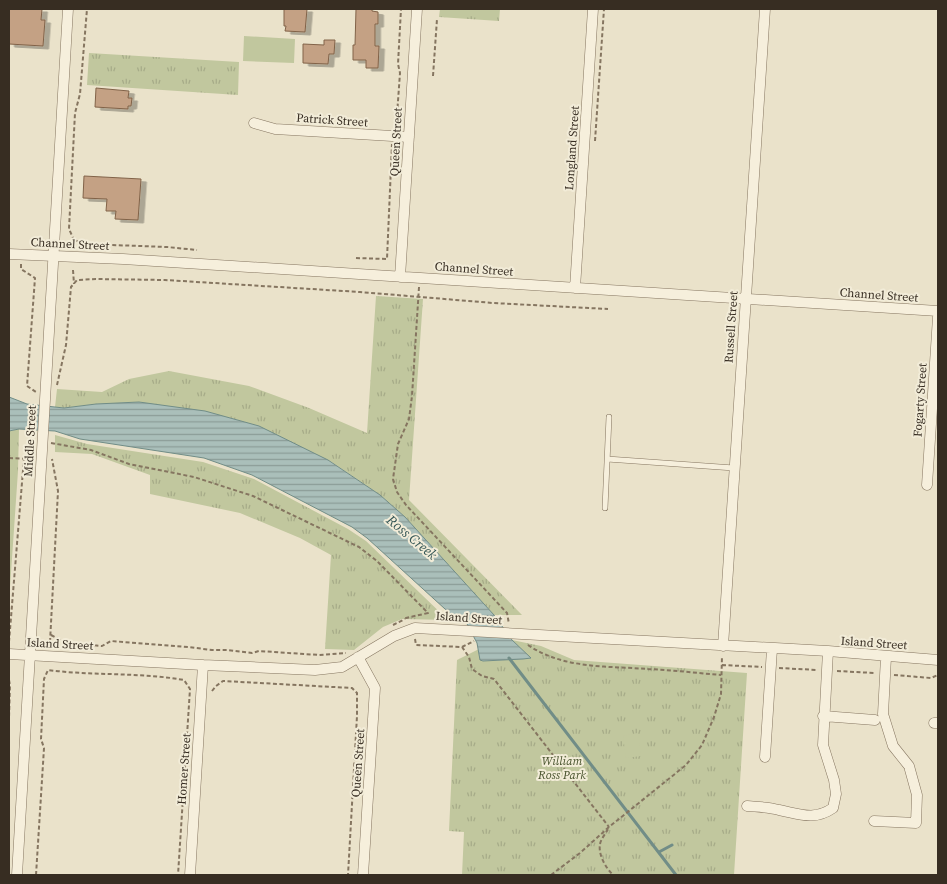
<svg xmlns="http://www.w3.org/2000/svg" width="947" height="884" font-family="'Source Serif 4',serif">
<style>
.grass{fill:url(#grass-tufts)}
.garden{fill:#c1c79e}
.water{fill:url(#water-rules);stroke:#718d87}
.lines{fill:none;stroke-linecap:round;stroke-linejoin:round}
.stream{stroke:#718d87;stroke-width:3}
.building{fill:#c4a184;stroke:#816248;filter:url(#shadow)}
.service-casing{stroke:#857560;stroke-width:6}
.minor-casing{stroke:#857560;stroke-width:11}
.path{stroke:#857560;stroke-width:2;stroke-dasharray:4 2.5;stroke-linecap:butt}
.service{stroke:#f6efdc;stroke-width:5}
.minor{stroke:#f6efdc;stroke-width:10}
.labels{text-anchor:middle;dominant-baseline:central;stroke-width:4;stroke-linejoin:round;paint-order:stroke}
.street-label{font-size:12px;fill:#372d22;stroke:#f2ecd8}
.park-label{font-size:12px;font-style:italic;fill:#46512b;stroke:#f2ecd8}
.water-label{font-size:14px;font-style:italic;fill:#335554;stroke:#f2ecd8}
</style>
<defs>
<pattern id="grass-tufts" width="24" height="20" patternUnits="userSpaceOnUse" patternTransform="scale(1.25)"><rect width="24" height="20" fill="#c1c79e"/><path d="M3 7l-1-3M5 7V3M7 7l1-3M15 17l-1-3M17 17v-4M19 17l1-3" fill="none" stroke="#a6ab88"/></pattern>
<pattern id="water-rules" width="6" height="5" patternUnits="userSpaceOnUse" patternTransform="scale(1.25)"><rect width="6" height="5" fill="#aabfba"/><path d="M0 2.5h6" fill="none" stroke="#8b9c97"/></pattern>
<filter id="shadow"><feDropShadow dx="5.5" dy="3" stdDeviation="0" flood-color="#0004"/></filter>
</defs>
<rect width="100%" height="100%" fill="#eae2ca"/>
<path class="grass" d="M440 9H500L499 21 439 17Z
M89 53 239 62 238 95 87 85Z
M376 296 423 299 409 500 522 615H494L405 517 380 495 330 461 139 402 96 404 64 408 55 407 57 389 102 392 129 379 169 371 249 386 309 408 367 433Z
M19 429 18 471H9V431Z
M55 435 87 444 203 462 254 479 348 529 366 541 448 620 402 619 383 627 354 650 325 649 331 555 300 538 240 513 150 494V475L92 454 55 452Z
M512 640 541 646 574 660 747 673 734 875H462L464 832 449 831 457 660 479 649 480 659 483 661 523 659 530 658Z"/>
<path class="garden" d="M244 36 295 39 294 63 243 61Z
M9 471H18L9 602Z
M638 733 641 756 626 758 623 736Z"/>
<path class="water" d="M9 397 27 404 64 408 96 404 139 402 205 411 259 426 328 460 380 495 405 517 494 615 512 640 531 658 523 659 483 661 480 660 477 643 465 620 456 619 367 538 352 527 252 475 204 458 80 439 55 431 19 429 9 431Z"/>
<g class="lines">
<path class="stream" d="M509 658 676 875
M659 852 672 845"/>
</g>
<path class="building" d="M9 9H42L41 20H45L43 46 9 44Z
M284 9H307L305 32 285 31 286 26H284Z
M356 9H372V11L378 12V24H375V46H379L378 68H366V60H353V45H355Z
M324 40H335L334 54H329L328 64 303 63V44L324 45Z
M96 88 129 91 128 98H132L131 106H128V109L95 107Z
M84 176 141 179 138 220 115 219 116 211H106L107 199 83 198Z"/>
<g class="lines">
<g class="service-casing">
<path id="service" d="M607 459 734 468
M605 508 609 417"/>
</g>
<g class="minor-casing">
<path id="minor" d="M254 123 275 129 409 137
M9 254 123 259 938 311
M400 277 417 9
M575 288 593 9
M927 485 938 317
M723 646 765 9
M9 654 203 665 315 670 342 667 394 636 415 628 828 651 938 660
M358 657 375 688 363 875
M823 716 875 720
M934 723H938
M765 757 772 649
M747 806C758 807 769 807 779 810 800 814 814 821 833 808L836 794 834 780 823 745 828 651
M874 821 916 823 917 795 909 766 893 746 883 714 886 657
M17 875 68 9
M190 875 203 665"/>
</g>
<path class="path" d="M433 76 437 19
M395 127 397 115 400 73 398 64 401 9
M595 141 604 9
M74 240 85 244 167 247 197 250
M74 247V240L69 229 75 113 80 94 87 9
M356 258 387 259 392 144
M21 264V269L35 278 27 386 36 392
M73 270 74 284
M419 287 412 396 409 419 398 444 393 479 397 492 406 505 507 613 509 624
M57 385 66 345 71 287 77 280 96 279 165 280 360 292 493 303 608 309
M51 443 91 450 129 464 194 477 253 496 359 547 377 561 428 613 406 618 407 620
M9 458 31 459
M393 625 405 619
M51 635 66 643 102 646 111 641 188 647 212 650H227L252 653 259 651 319 655 346 653
M415 639 416 645 462 647 469 657 472 669 482 676 494 679 609 827
M9 642 24 458
M50 642 58 491 52 459
M528 645C563 669 608 666 648 669 672 670 697 673 721 675
M462 647 474 641
M722 665 762 667
M779 668 817 670
M837 671 874 673
M894 675 931 678 938 675
M9 680 10 685 9 718
M212 691 216 686 223 681 352 688 357 693V716L348 875
M608 829C606 833 601 839 600 844 598 855 606 868 613 875
M36 875 44 748 41 739 44 679 48 670C93 676 139 672 184 680L190 689 178 875
M551 875 580 853 609 827 686 765 702 745 714 717 721 694 722 656"/>
<use href="#service" class="service"/>
<use href="#minor" class="minor"/>
</g>
<g class="labels">
<g class="street-label">
<text transform="translate(332 120) rotate(4)">Patrick Street</text>
<text transform="translate(396 142) rotate(-87)">Queen Street</text>
<text transform="translate(572 148) rotate(-86)">Longland Street</text>
<text transform="translate(70 244) rotate(3)">Channel Street</text>
<text transform="translate(474 269) rotate(4)">Channel Street</text>
<text transform="translate(879 295) rotate(4)">Channel Street</text>
<text transform="translate(731 327) rotate(-86)">Russell Street</text>
<text transform="translate(920 400) rotate(-86)">Fogarty Street</text>
<text transform="translate(30 441) rotate(-87)">Middle Street</text>
<text transform="translate(469 618) rotate(4)">Island Street</text>
<text transform="translate(874 643) rotate(4)">Island Street</text>
<text transform="translate(60 644) rotate(3)">Island Street</text>
<text transform="translate(358 763) rotate(-86)">Queen Street</text>
<text transform="translate(184 769) rotate(-86)">Homer Street</text>
</g>
<g class="park-label">
<text x="562" y="761">William<tspan x="562" dy="14">Ross Park</tspan></text>
</g>
<g class="water-label">
<text transform="translate(412 537) rotate(40)">Ross Creek</text>
</g>
</g>
<rect width="947" height="884" fill="none" stroke="#372d22" stroke-width="20"/>
</svg>
